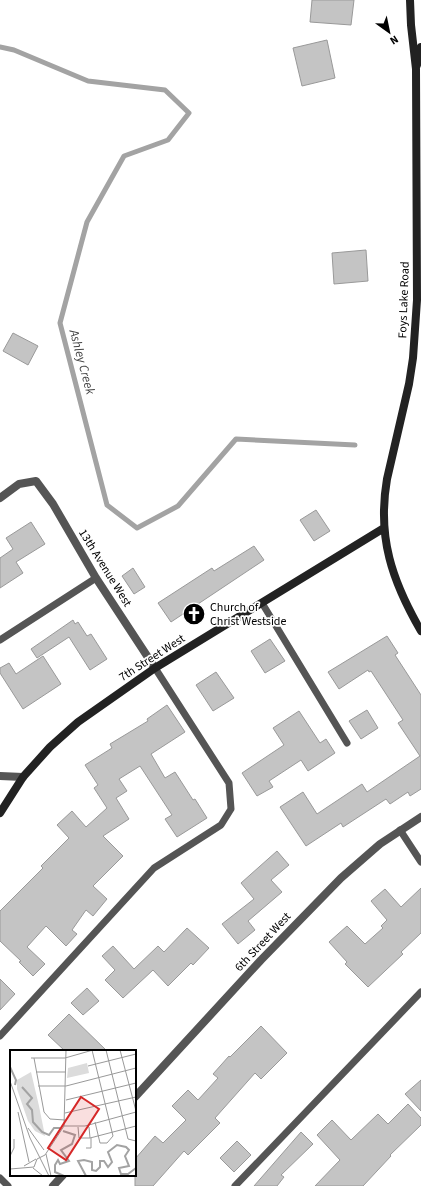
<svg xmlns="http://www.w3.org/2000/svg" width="421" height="1186" font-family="'Source Sans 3',sans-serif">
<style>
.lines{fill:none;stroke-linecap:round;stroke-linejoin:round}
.stream{stroke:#a3a3a3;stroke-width:5}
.building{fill:#c4c4c4;stroke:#999}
.lane{stroke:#555;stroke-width:7}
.street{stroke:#555;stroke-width:8}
.secondary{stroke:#222;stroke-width:8}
.labels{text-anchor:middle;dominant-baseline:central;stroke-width:3.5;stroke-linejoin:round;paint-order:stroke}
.street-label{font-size:12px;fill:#000;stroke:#fff}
.poi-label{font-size:12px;fill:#000;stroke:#fff;text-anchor:start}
.water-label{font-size:13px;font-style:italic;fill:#444;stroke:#fff}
.inset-river{fill:none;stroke:#a3a3a3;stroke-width:2}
.inset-road{fill:none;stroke:#999;stroke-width:1}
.view{fill:#d62828;fill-opacity:0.15;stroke:#d62828;stroke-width:2}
.inset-edge{fill:none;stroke:#000;stroke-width:2}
</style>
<rect width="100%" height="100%" fill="#fff"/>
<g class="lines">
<path class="stream" d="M0 47 14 50 88 81 165 90 189 113 168 140 124 156 87 222 60 323 107 505 137 528 178 506 236 439 355 445"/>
</g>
<path class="building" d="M312 0H354L351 25 310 22Z
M327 40 335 78 302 86 293 48Z
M366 250 368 281 334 284 332 253Z
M13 333 38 346 28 365 3 351Z
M316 510 330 531 314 541 300 520Z
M31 522 45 544 16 562 23 573 0 588V558L13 549 6 538Z
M254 546 264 560 171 622 158 603 212 568 214 571Z
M133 568 145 587 134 594 122 576Z
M73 620 75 624 78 622 87 636 91 634 107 659 90 670 69 637 37 658 31 649Z
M387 636 398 653 395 655 421 695V789L410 796 408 792 390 804 386 799 343 827 341 823 306 846 280 807 303 792 317 814 362 784 367 792 420 756 398 723 403 720 371 671 369 672 368 670 339 689 328 672Z
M270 639 285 661 265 673 251 651Z
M43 656 61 684 23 709 0 673V668L9 663 16 674Z
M216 672 234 698 213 711 196 685Z
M167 705 185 732 151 754 165 778 175 772 193 800 195 799 207 818 177 837 165 819 172 815 140 766 119 779 127 791 116 798 129 819 103 836 123 856 93 886 107 899 93 916 86 910 72 930 77 934 66 946 46 926 27 947 45 964 33 976 19 962 21 961 0 941V911L43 868 41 866 69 838 57 825 72 811 86 827 107 808 94 788 98 785 85 765 112 748 110 744 148 721 147 719Z
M367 710 378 728 361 739 349 721Z
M299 711 320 743 326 739 335 753 308 771 301 760 269 781 273 787 257 796 242 773 284 745 273 728Z
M277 851 289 865 271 880 282 892 248 921 255 930 238 944 222 924 254 899 241 883Z
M421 888V933L401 952 403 954 368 987 345 964 347 962 329 942 347 926 365 944 383 928 381 926 387 920 371 901 385 889 401 907Z
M187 928 209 948 193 965 191 963 168 986 153 970 123 998 105 980 115 970 102 956 113 946 134 969 158 946 164 952Z
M0 979 15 994 0 1010Z
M87 988 99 1001 83 1015 71 1003Z
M69 1014 107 1051H65L48 1035Z
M261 1026 287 1053 261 1079 255 1073 215 1118 220 1123 188 1155 184 1151 153 1186H135V1159L155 1136 163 1143 186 1120 172 1106 188 1090 198 1100 218 1078 213 1074 229 1056 230 1057Z
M421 1080V1111L405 1094Z
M408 1104 421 1118V1125L390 1155 391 1156 363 1186H315L340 1160 317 1135 332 1120 351 1140 378 1114 388 1124Z
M301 1132 313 1144 281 1175 284 1177 277 1186H254Z
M237 1141 251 1155 234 1172 220 1158Z"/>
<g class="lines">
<path class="lane" d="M262 603 347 743
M0 640 96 578
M400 830 421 862
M0 1036 154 868 221 825 231 809 229 783 155 668
M0 1178 8 1186
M235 1186 421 992"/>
<path class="street" d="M0 498 19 484 36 481 53 504 96 578 155 668
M0 776 23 777
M135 1097 261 960 341 878 380 844 421 817
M53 1186 63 1175"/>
<path class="secondary" d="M410 0 411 25 416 69 417 300 413 358 409 384 387 479C377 537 392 581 421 631
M417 65 421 47
M0 813 23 777 50 747 78 722 155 668 384 528"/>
</g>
<defs>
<g id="church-disc" transform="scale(1.15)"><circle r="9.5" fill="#000" stroke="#fff"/><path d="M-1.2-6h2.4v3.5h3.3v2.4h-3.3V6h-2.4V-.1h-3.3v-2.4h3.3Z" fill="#fff"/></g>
</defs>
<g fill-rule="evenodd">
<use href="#church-disc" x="194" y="614"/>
</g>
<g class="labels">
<g class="street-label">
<text transform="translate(404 300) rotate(-88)">Foys Lake Road</text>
<text transform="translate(105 568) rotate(58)">13th Avenue West</text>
<text transform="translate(152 658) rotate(-33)">7th Street West</text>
<text transform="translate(263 942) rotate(-47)">6th Street West</text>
</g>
<g class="poi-label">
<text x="210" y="607">Church of<tspan x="210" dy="14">Christ Westside</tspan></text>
</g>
<g class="water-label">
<text transform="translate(82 362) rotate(75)">Ashley Creek</text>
</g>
</g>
<g transform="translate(10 1050)">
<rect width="126" height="126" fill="#fff"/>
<path d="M77 13 79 23 57 28 58 18ZM21 22 29 56 35 86 25 81 18 71 7 39V30Z" fill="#dcdcdc"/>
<path class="inset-river" d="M0 17 6 30 5 35M12 37 22 48 17 54 22 60 23 72 32 82 39 85 44 78H50M53 81 65 85 62 94 51 100 59 111 50 114 48 110 45 115V122L54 126M76 126 68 111 74 110 82 112V120L86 121 90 117V111H94L98 117 102 112 98 102 107 95 116 97 119 100 115 106 119 116 109 118 111 124H118L126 118"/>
<path class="inset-road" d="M82 0 103 86 97 93H90L85 72M96 0 118 89 126 91M110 0 126 61M21 8H55L83 0M24 8 34 62 40 69 55 70M78 16 126 4M26 22H56M0 31 20 88 39 126M28 36H56L126 18M56 50 126 33M8 62 19 112M55 63 126 47M54 76H75L126 62M77 76 79 77 80 88M68 77 69 88H80L126 76M18 78 34 100M76 98H81V88M36 104 41 126M0 106 4 98V89M14 116 26 109M23 118 33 126M0 119 24 117 27 109 35 105 54 76 56 0"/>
<path class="view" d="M71 47 89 59 56 110 38 98Z"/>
<rect width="126" height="126" class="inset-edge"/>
</g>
<g transform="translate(389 32) rotate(147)" stroke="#ffffff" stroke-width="3" paint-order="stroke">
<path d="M0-3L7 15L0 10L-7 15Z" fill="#000000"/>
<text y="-6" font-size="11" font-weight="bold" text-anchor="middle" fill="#000000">N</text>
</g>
</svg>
